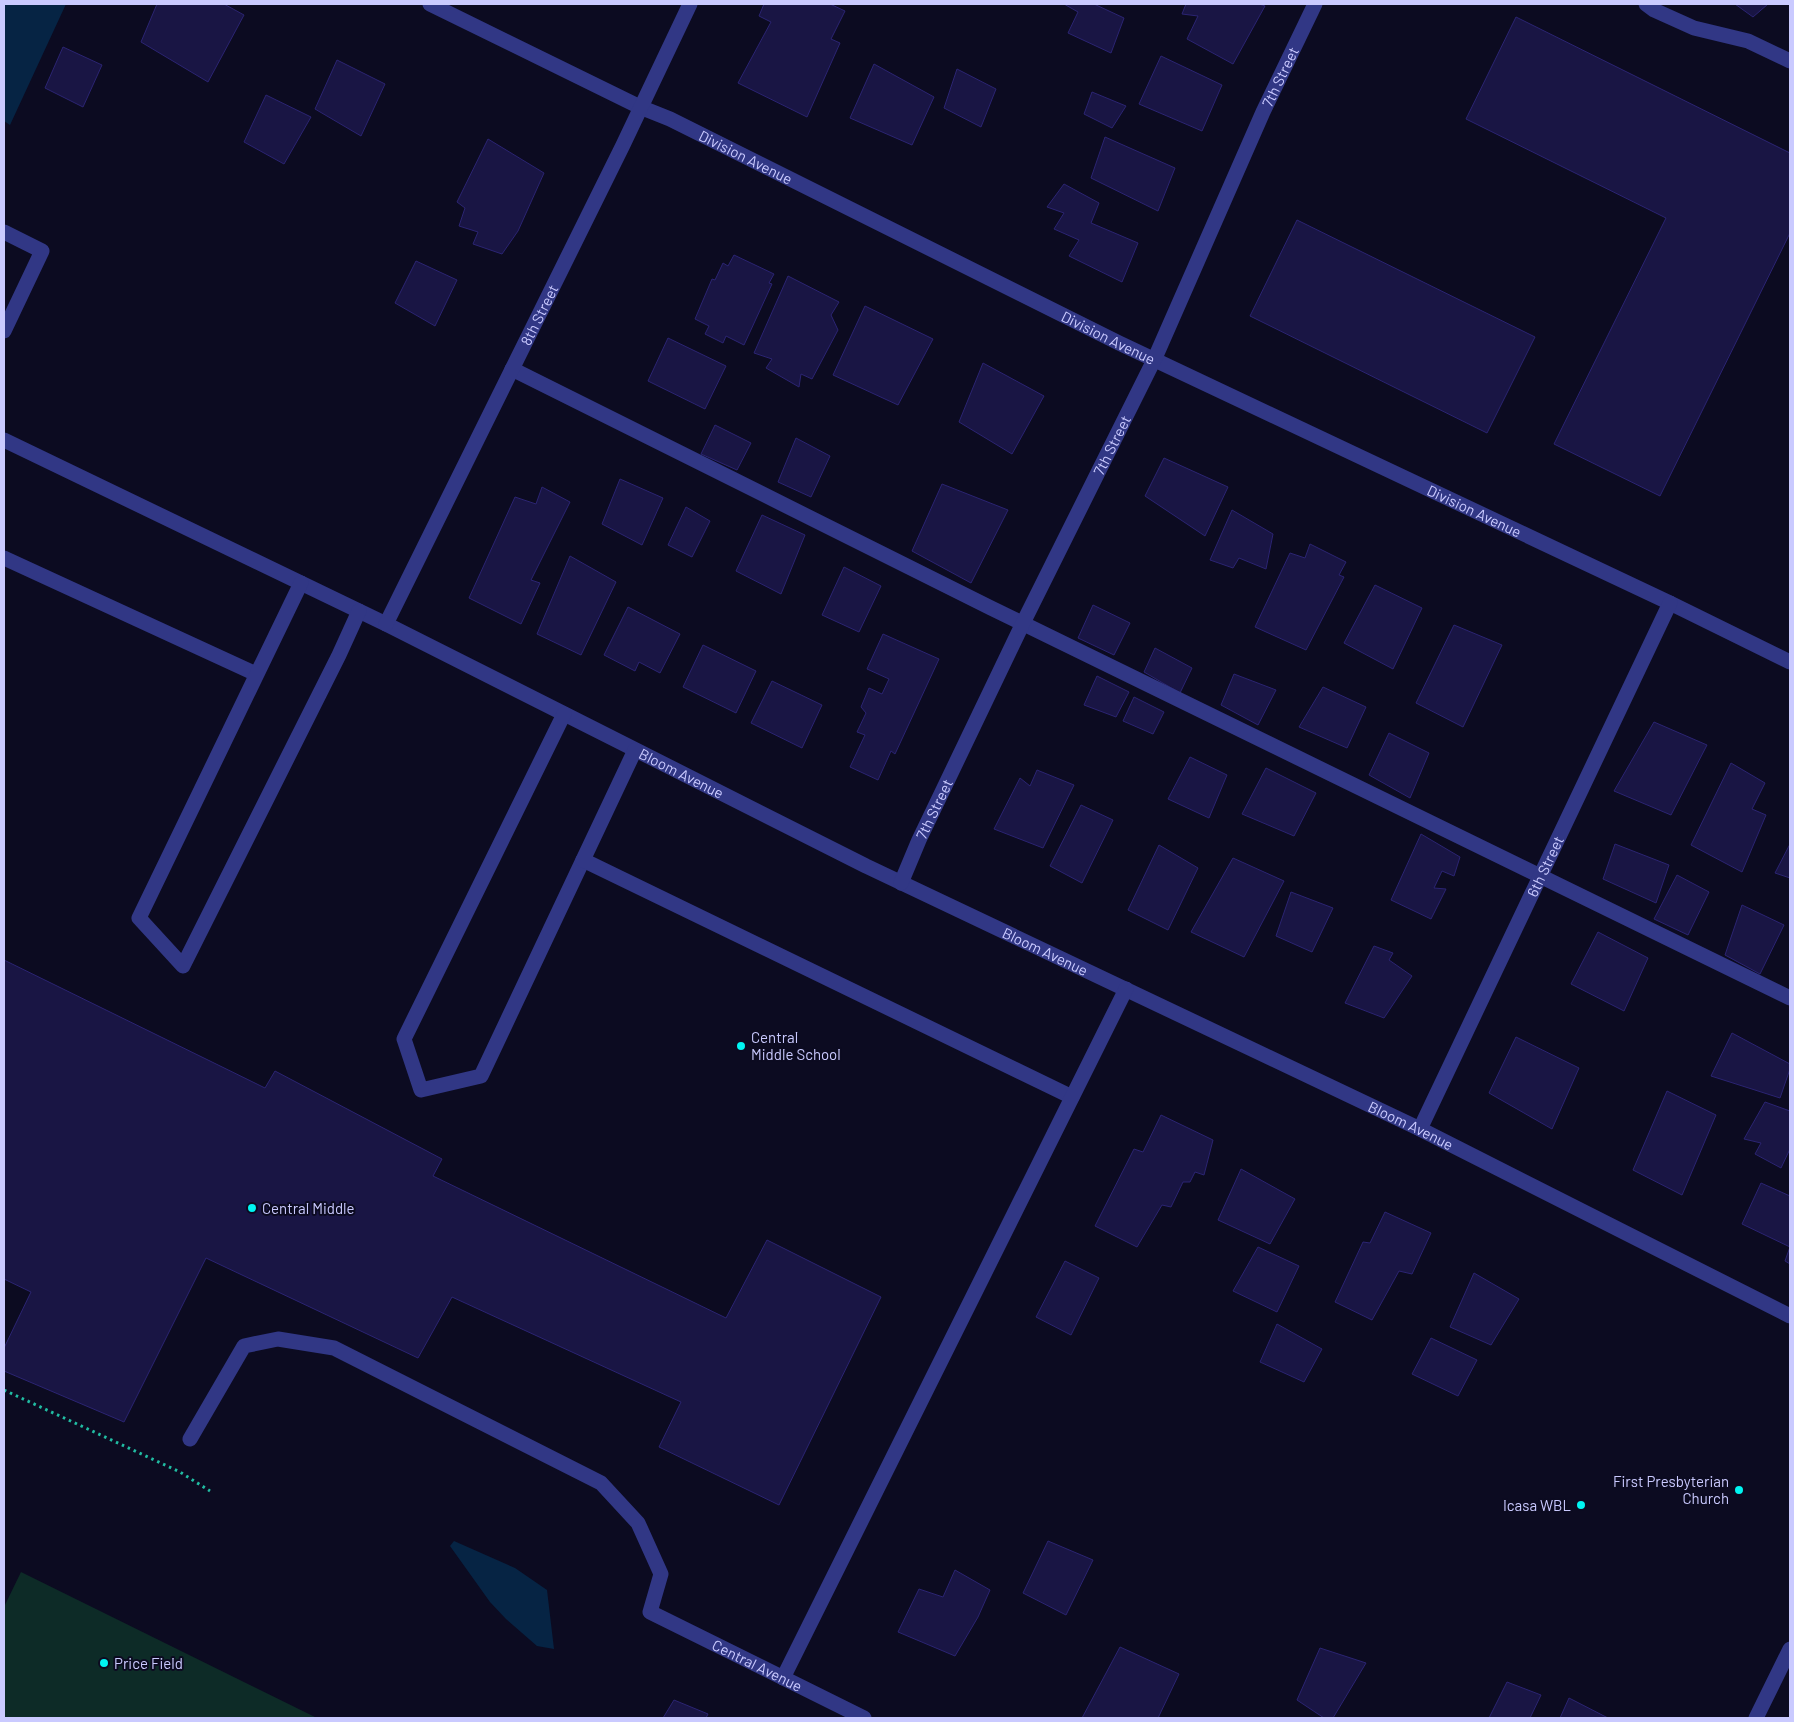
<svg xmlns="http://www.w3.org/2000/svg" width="1794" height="1722" font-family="Barlow,sans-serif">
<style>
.green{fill:#0d2b27}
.water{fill:#062444}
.building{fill:#191544;stroke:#2b2472}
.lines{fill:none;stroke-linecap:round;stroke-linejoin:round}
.path{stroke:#21bca2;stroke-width:3;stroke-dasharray:2.5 4;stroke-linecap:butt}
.minor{stroke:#313785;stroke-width:15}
.poi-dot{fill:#00f5f2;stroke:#0c0b21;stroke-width:2}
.labels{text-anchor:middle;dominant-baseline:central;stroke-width:4;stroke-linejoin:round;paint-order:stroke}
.street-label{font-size:15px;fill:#cacaff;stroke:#0c0b21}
.poi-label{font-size:15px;fill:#cacaff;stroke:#0c0b21;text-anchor:start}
</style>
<rect width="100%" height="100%" fill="#0c0b21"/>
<path class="green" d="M21 1572 317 1718H4V1607Z"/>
<path class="water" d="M4 4H66L10 125 4 121Z
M454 1541 515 1568 547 1590 554 1649 537 1646 506 1619 490 1602 450 1546Z"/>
<path class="building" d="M157 4H224L244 15 208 82 141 42Z
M764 4H830L845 11 831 39 840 43 807 117 738 83 771 22 759 16Z
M1064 4H1094L1124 18 1111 53 1068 33 1078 12Z
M1186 4H1259L1265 6 1233 64 1187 39 1198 16 1182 14Z
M1735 4H1768L1753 17Z
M1516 17 1790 153V233L1660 496 1554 444 1666 218 1466 119Z
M63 47 102 65 83 107 45 88Z
M1161 56 1222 85 1202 131 1139 104Z
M337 60 385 84 361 136 315 109Z
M874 64 934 97 912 145 850 118Z
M957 69 996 89 981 127 944 108Z
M1092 92 1126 106 1112 128 1084 114Z
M266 95 311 117 284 164 244 142Z
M1105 137 1175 168 1158 211 1091 178Z
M488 139 544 173 518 231 502 254 473 244 478 232 459 226 465 208 457 202Z
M1064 184 1099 203 1091 223 1138 243 1122 282 1069 256 1079 240 1054 229 1064 213 1047 207Z
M1297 220 1535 337 1487 433 1250 316Z
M734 255 774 274 769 283 772 284 744 345 726 336 723 343 705 334 709 326 695 319 712 279 715 280 723 263 728 266Z
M416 261 457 280 435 326 395 303Z
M788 276 839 302 831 315 838 330 812 379 801 374 799 387 766 368 772 359 754 353Z
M865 306 933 339 898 405 833 375Z
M668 338 726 366 705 409 648 381Z
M983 363 1044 396 1012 454 959 422Z
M715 425 751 443 737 470 701 454Z
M796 438 830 456 811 497 778 482Z
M1164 458 1228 487 1205 536 1145 496Z
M620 479 663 498 642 545 602 524Z
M942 484 1008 510 971 583 912 551Z
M542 487 570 502 531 580 540 583 521 624 469 598 515 497 536 504Z
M686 507 710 521 692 557 668 545Z
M1232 510 1273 534 1266 569 1239 558 1233 568 1210 560Z
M762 515 805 535 781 594 736 571Z
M1310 544 1346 562 1339 575 1344 577 1306 650 1255 627 1290 553 1305 558Z
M570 556 616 582 581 655 537 634Z
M844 567 881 586 859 632 822 615Z
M1375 585 1422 608 1393 669 1344 643Z
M1093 605 1130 623 1114 655 1078 638Z
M628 607 680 634 660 673 639 662 635 671 604 655Z
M1454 625 1502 645 1463 727 1416 703Z
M883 634 939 659 895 754 891 751 878 780 850 767 865 735 857 732 866 713 861 707 869 688 882 694 889 679 867 669Z
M703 645 756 671 736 713 683 687Z
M1155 648 1192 668 1180 693 1144 672Z
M1234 674 1276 690 1258 725 1221 705Z
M1097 676 1129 692 1116 717 1084 705Z
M772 681 822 705 802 748 751 723Z
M1323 687 1366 707 1347 748 1299 727Z
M1134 697 1164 712 1153 734 1123 721Z
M1654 722 1707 745 1671 815 1614 791Z
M1389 733 1429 753 1410 798 1369 775Z
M1190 757 1227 775 1209 818 1168 799Z
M1731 763 1765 783 1752 809 1766 815 1742 872 1691 845Z
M1266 768 1316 793 1294 836 1242 814Z
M1037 770 1074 785 1043 848 994 829 1020 778 1030 786Z
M1081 805 1113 820 1082 883 1050 866Z
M1421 834 1460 857 1454 876 1442 871 1434 888 1446 889 1431 919 1391 900Z
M1615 844 1669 865 1656 903 1603 879Z
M1790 844V878L1775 873Z
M1159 845 1198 868 1168 930 1128 910Z
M1233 858 1284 881 1244 957 1191 932Z
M1677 875 1709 892 1688 935 1654 919Z
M1291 892 1333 908 1312 952 1276 936Z
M1742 905 1784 925 1760 974 1725 955Z
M1598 932 1648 958 1624 1011 1571 984Z
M1374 946 1393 953 1389 960 1412 976 1384 1018 1345 1003Z
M4 960 265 1088 275 1071 442 1159 433 1176 726 1318 767 1240 881 1297 779 1505 659 1447 681 1402 452 1297 418 1358 206 1258 124 1422 4 1371V1348L31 1292 4 1279Z
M1732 1033 1790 1064V1069L1780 1098 1711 1076Z
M1516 1037 1579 1068 1552 1129 1489 1093Z
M1667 1091 1716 1115 1682 1195 1633 1170Z
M1765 1102 1790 1111V1149L1781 1168 1755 1154 1761 1143 1744 1139Z
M1161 1115 1213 1140 1204 1175 1195 1172 1190 1182H1183L1171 1207 1162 1205 1137 1247 1095 1226 1134 1149 1143 1152Z
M1241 1169 1295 1199 1270 1244 1218 1220Z
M1761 1183 1790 1196V1264L1785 1261 1790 1247 1742 1224Z
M1385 1212 1431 1233 1412 1274 1399 1271 1372 1320 1335 1302 1363 1242 1370 1243Z
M1258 1247 1299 1266 1277 1312 1233 1291Z
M1065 1261 1099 1278 1071 1335 1036 1317Z
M1474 1273 1519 1299 1491 1345 1450 1327Z
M1277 1324 1322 1349 1304 1382 1260 1362Z
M1431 1338 1477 1360 1458 1396 1412 1374Z
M1048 1541 1093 1560 1066 1615 1023 1593Z
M955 1570 990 1590 978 1617 955 1656 898 1632 919 1589 943 1597Z
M1120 1647 1179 1674 1158 1718H1082Z
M1320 1648 1366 1663 1333 1718H1324L1297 1700Z
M1507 1682 1541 1695 1530 1718H1489Z
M1569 1698 1608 1718H1560Z
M674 1700 708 1714 706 1718H663Z"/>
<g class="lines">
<path class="path" d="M4 1390 180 1472 210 1491"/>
<g class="minor">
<path id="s1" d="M430 4 640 107 670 119 1119 343 1670 603 1790 662"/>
<path d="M1646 4 1654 10 1694 28 1748 41 1790 61"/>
<path d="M4 232 42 251 4 331"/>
<path d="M512 369 991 608 1790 998"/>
<path id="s2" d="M4 440 386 624 866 866 1420 1129 1790 1316"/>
<path d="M4 558 256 674"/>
<path d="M301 583 139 918 183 966 339 655 359 611"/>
<path id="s3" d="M386 624 623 145 690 4"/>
<path d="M564 714 404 1039 421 1090 481 1076 583 860"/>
<path d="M635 750 583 860 1072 1097"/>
<path id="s4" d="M901 883 919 840 1023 623 1155 358 1263 112 1315 4"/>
<path id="s5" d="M1420 1129 1670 603"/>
<path id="s6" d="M190 1439 244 1346 278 1339 334 1348 601 1483 638 1523 661 1574 650 1612 864 1718"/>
<path d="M783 1678 1126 989"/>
<path d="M1756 1718 1790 1649"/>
</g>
</g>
<g class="poi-dot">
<circle cx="741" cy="1046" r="5"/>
<circle cx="252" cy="1208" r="5"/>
<circle cx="1739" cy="1490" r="5"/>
<circle cx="1581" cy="1505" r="5"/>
<circle cx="104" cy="1663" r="5"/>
</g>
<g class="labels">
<g class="street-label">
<text stroke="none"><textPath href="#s4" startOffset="891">7th Street</textPath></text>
<text stroke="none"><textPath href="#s1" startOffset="351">Division Avenue</textPath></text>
<text stroke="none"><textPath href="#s3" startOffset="345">8th Street</textPath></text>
<text stroke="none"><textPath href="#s1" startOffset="756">Division Avenue</textPath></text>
<text stroke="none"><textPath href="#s4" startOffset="486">7th Street</textPath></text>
<text stroke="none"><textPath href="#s1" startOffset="1161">Division Avenue</textPath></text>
<text stroke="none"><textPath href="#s2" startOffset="755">Bloom Avenue</textPath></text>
<text stroke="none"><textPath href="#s4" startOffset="81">7th Street</textPath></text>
<text stroke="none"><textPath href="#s5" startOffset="291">6th Street</textPath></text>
<text stroke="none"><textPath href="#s2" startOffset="1160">Bloom Avenue</textPath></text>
<text stroke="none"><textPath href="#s2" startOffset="1565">Bloom Avenue</textPath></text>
<text stroke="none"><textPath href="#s6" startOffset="768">Central Avenue</textPath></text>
</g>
<g class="poi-label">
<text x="751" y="1037">Central<tspan x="751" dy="17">Middle School</tspan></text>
<text x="262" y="1208">Central Middle</text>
<text x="1729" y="1481" text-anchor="end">First Presbyterian<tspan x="1729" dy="17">Church</tspan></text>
<text x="1571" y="1505" text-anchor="end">Icasa WBL</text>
<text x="114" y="1663">Price Field</text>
</g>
</g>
<rect width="1794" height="1722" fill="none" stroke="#cacaff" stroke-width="10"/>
</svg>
